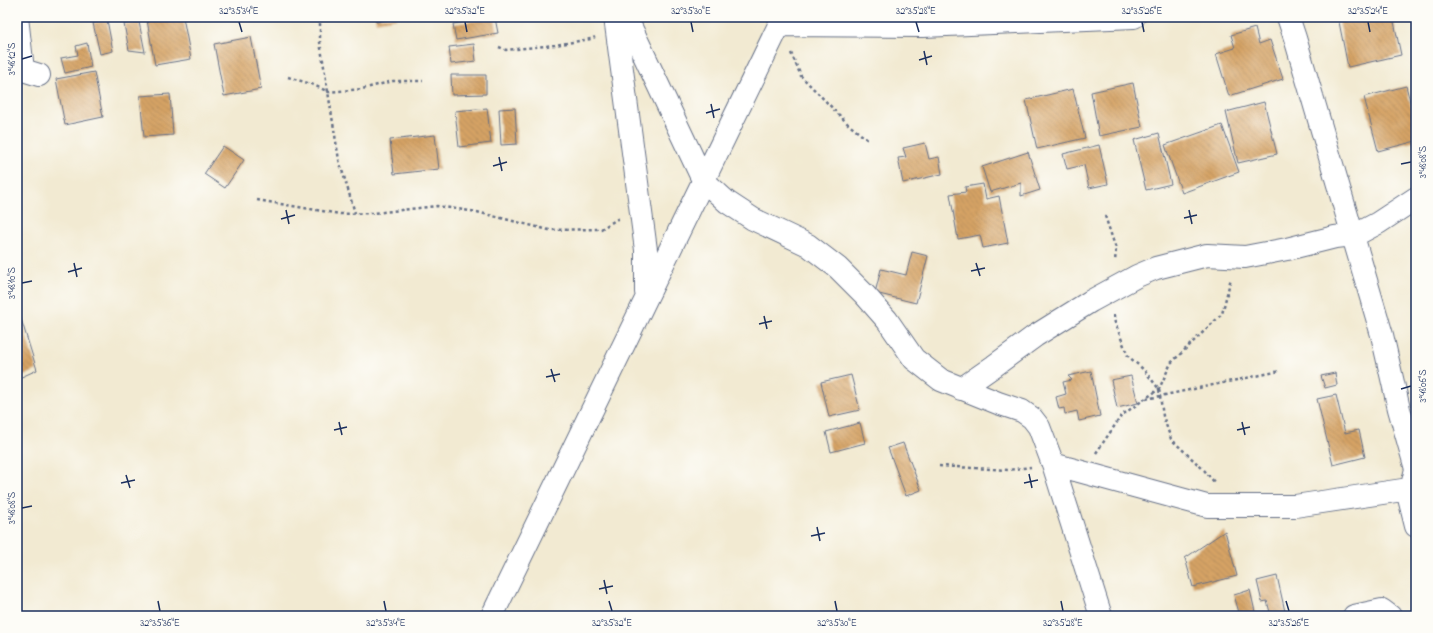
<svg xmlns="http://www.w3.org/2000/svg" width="1433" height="633" font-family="'Indie Flower',sans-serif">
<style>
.building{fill:url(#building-back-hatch)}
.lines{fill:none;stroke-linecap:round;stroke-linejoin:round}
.minor-casing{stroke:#667087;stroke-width:24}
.path{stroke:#667087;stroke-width:2.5;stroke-dasharray:3 3;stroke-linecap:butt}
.minor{stroke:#fff;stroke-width:22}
.ticks{fill:none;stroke:#1b2f5e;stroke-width:1.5}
.neatline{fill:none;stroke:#1b2f5e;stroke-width:1.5}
.ticks-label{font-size:10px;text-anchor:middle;fill:#1b2f5e}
</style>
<defs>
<pattern id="building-back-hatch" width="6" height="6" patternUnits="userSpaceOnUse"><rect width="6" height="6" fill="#d5a365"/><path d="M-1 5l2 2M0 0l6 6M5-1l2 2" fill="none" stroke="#ac8556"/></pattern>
</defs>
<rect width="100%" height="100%" fill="#fdfcf7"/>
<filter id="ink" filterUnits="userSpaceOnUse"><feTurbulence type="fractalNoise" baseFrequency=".025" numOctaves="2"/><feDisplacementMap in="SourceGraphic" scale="8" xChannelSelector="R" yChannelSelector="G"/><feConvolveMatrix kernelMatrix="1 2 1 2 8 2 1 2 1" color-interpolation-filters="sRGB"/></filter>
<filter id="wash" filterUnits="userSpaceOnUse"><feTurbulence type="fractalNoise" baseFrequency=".012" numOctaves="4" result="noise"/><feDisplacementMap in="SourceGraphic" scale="16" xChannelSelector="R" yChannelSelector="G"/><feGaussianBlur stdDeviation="0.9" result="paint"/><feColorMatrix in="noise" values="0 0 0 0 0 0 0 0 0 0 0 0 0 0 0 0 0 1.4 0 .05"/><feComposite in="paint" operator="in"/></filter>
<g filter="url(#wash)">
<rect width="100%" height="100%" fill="#f2ead2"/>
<g id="blocks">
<path class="building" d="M161 17H183L191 59 155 65 147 20Z
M375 17H397V18L376 22Z
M1338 17H1393L1401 55 1348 67Z
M495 18 498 33 456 40 453 24Z
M107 20 113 51 100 54 93 23Z
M139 22 145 52 129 50 124 24Z
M1255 28 1259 44 1270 40 1283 79 1229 96 1216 54 1235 48 1231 35Z
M251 37 261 89 224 96 214 44Z
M87 43 91 67 65 73 61 58 78 55 76 46Z
M474 44 476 61 451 64 449 47Z
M94 72 103 117 65 125 56 79Z
M451 75H486V94L452 95Z
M1133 83 1142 127 1099 136 1091 92Z
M1406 86 1416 124V141L1378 151 1364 97Z
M1073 89 1085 138 1037 149 1026 100Z
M170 94 173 135 144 137 140 96Z
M1264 102 1277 154 1238 163 1226 112Z
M487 108 491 143 459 147 455 111Z
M515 108 517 144 501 145 499 109Z
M1222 125 1239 172 1182 193 1165 145Z
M1159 133 1171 184 1146 190 1134 140Z
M435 135 439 169 394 174 390 140Z
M925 143 929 159 939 157 942 174 903 183 898 158 906 157 903 148Z
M1099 145 1108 184 1089 188 1084 165 1067 169 1063 154Z
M223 146 244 160 225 188 204 174Z
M1028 152 1040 190 1021 196V183L990 192 982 167Z
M983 184 986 199 999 196 1008 243 983 248 980 235 958 239 950 194 966 192 965 187Z
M912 252 928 256 916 303 875 293 881 269 906 275Z
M17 306 37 370 17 379Z
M1091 371 1100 416 1079 421 1077 411 1065 414 1064 408 1059 409 1056 397 1066 394 1063 382 1072 380 1068 376Z
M1335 373 1337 385 1325 388 1321 376Z
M851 375 860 410 829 417 821 382Z
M1131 376 1138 403 1117 408 1111 380Z
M1336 395 1345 433 1359 430 1365 457 1333 465 1317 399Z
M860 423 865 443 831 452 826 432Z
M903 443 921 490 906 496 888 448Z
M1225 531 1237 576 1193 587 1185 558Z
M1277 576 1286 616H1271L1267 601 1262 602 1257 581Z
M1250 590 1256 616H1240L1234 595Z"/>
</g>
</g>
<g filter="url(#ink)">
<use href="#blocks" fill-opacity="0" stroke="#667087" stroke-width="1"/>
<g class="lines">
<g class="minor-casing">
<path id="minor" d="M17 17 23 70 39 75
M615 17 646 250V292
M626 17 703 180 727 202 753 219 808 245 838 268 865 295 887 320 914 359 941 380 998 403 1022 411 1032 418 1039 427 1053 464 1101 616
M1288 17 1295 38 1382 335 1399 409 1416 469 1409 498 1416 526
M779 25 923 26 1134 17
M961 389 994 366 1035 336 1091 301 1137 276 1156 268 1207 255 1245 257 1287 249 1335 237 1352 235 1361 232 1378 223 1416 198
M1053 464 1207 506H1295L1416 488
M492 616 783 17
M1354 616 1382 610 1390 616"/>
</g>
<path class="path" d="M320 17V42L339 160 355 213
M499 47 506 50 555 45 591 39 595 37
M791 53 801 76 848 124 869 141
M288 77 311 84 329 92 362 89 393 81H423
M257 200 340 214 374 213 437 206 477 212 549 230 601 229 619 218
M1105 216 1116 249 1115 262
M1114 315V320L1128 356 1144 370 1159 389 1163 416 1171 439 1204 470 1215 483
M1146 399 1280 371
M1096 453 1122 415 1159 389 1171 363 1222 314 1231 278
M939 466 1008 470 1031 467"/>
<use href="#minor" class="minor"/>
</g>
</g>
<path class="ticks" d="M239 22 242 32M465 22 467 32M691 22 693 32M916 22 919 32M1142 22 1144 32M1368 22 1370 32M924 51 927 65M22 59 32 56M919 60 932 56M711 104 714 118M706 113 720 109M499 157 502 171M1401 164 1411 162M493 166 507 162M286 210 289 224M1189 210 1192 224M1184 218 1197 215M281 219 295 215M74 263 77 277M976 263 980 276M971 271 985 268M68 272 82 268M22 283 32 281M764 316 767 329M759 324 772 321M551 369 555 382M546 377 560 374M1401 389 1411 386M339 422 342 435M1242 422 1245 435M334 430 347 427M1237 430 1250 427M1029 474 1032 488M126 475 130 488M121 483 135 480M1024 483 1038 480M22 508 32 506M817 527 820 541M811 536 825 533M604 580 607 594M599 589 613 586M158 601 160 611M384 601 386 611M609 601 612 611M835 601 837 611M1061 601 1063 611M1286 601 1289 611"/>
<rect width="1433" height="633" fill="none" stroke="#fdfcf7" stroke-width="44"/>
<rect x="22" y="22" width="1389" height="589" class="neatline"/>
<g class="ticks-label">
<text x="239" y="14">32°35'34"E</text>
<text x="465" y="14">32°35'32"E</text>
<text x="691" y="14">32°35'30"E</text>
<text x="916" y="14">32°35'28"E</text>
<text x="1142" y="14">32°35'26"E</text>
<text x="1368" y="14">32°35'24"E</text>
<text transform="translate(11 59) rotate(-90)" y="4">3°48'12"S</text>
<text transform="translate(1422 162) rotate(-90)" y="4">3°48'08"S</text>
<text transform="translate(11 283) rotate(-90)" y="4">3°48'10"S</text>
<text transform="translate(1422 386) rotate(-90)" y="4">3°48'06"S</text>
<text transform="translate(11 508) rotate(-90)" y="4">3°48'08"S</text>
<text x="160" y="626">32°35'36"E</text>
<text x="386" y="626">32°35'34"E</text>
<text x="612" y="626">32°35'32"E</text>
<text x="837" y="626">32°35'30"E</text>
<text x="1063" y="626">32°35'28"E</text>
<text x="1289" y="626">32°35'26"E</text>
</g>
</svg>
